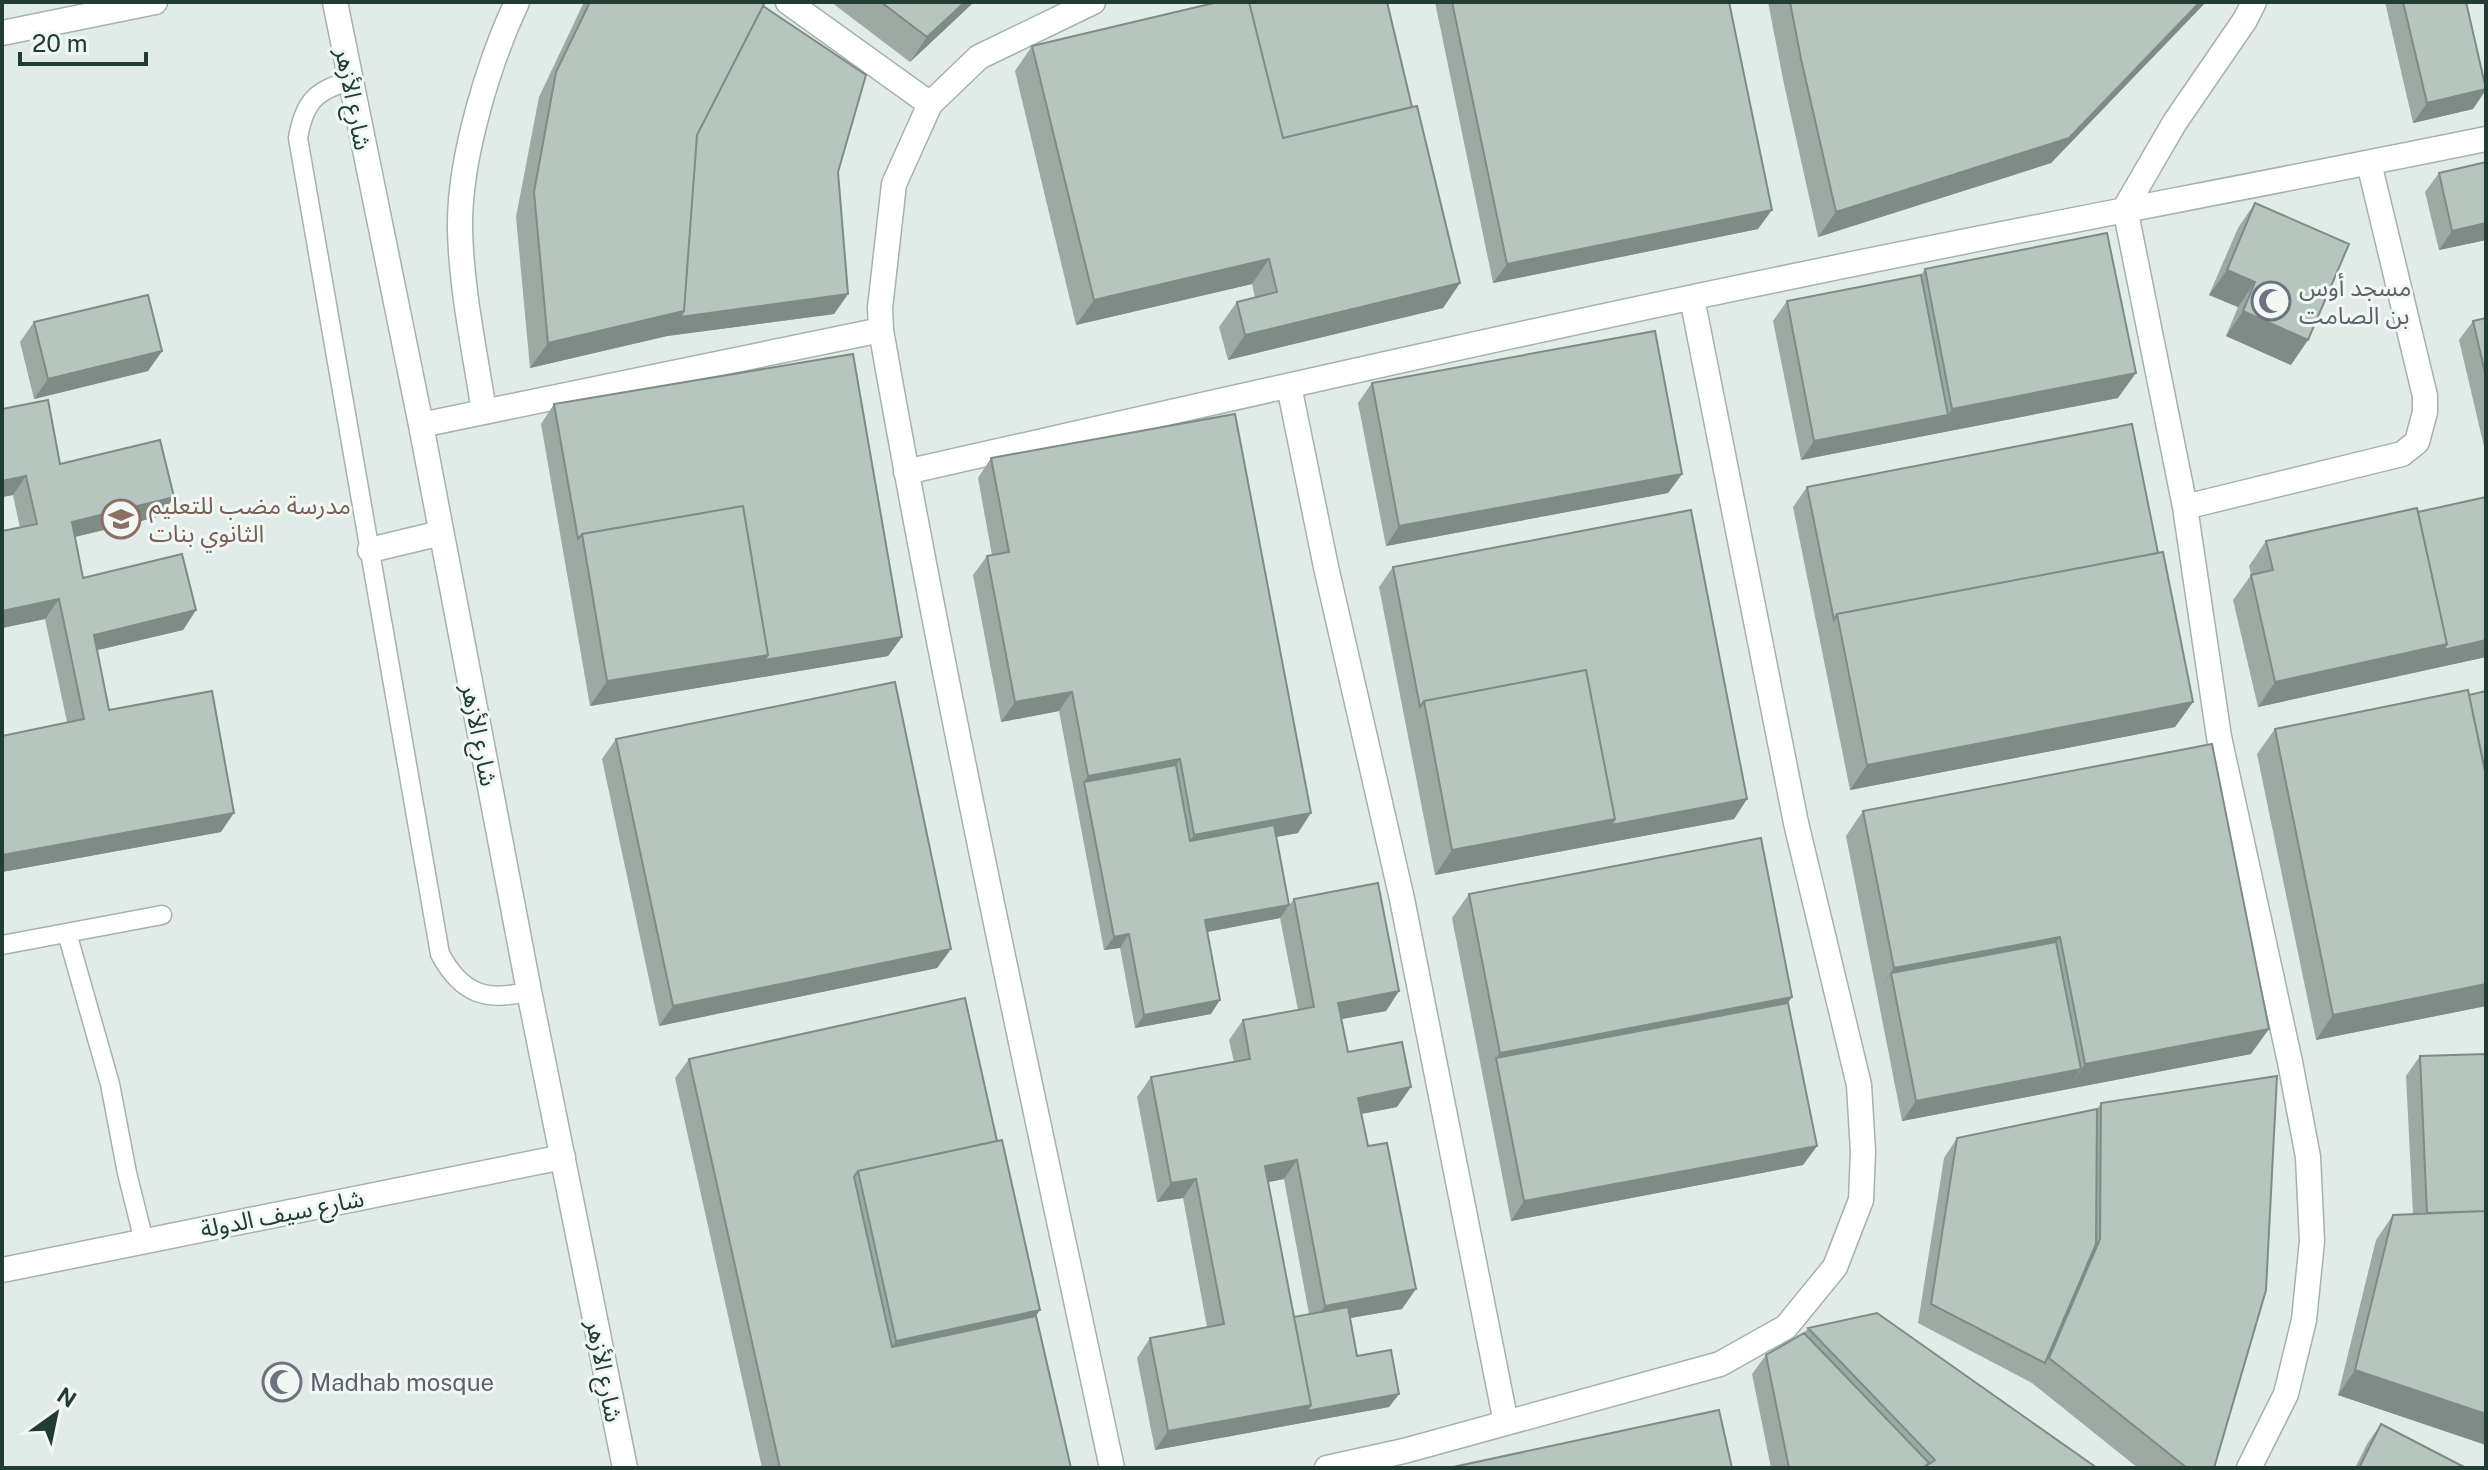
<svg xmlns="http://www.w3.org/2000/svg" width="2488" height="1470" font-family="'Public Sans','Noto Sans Arabic',sans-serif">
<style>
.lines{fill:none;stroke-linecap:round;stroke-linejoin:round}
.service-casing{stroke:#a4b3ae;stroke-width:21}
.minor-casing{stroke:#a4b3ae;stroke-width:27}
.service{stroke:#fff;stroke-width:18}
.minor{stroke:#fff;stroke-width:24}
.wall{fill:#9daaa4;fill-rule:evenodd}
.shaded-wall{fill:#7f8b86}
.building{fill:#b6c6bf;stroke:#7f8b86;stroke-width:2}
.labels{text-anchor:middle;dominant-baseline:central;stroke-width:6;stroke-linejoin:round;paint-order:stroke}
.street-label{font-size:24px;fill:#213c34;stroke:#f1f8f4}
.worship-label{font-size:24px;fill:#5b616d;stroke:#f1f8f4;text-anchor:start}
.education-label{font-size:24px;fill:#785e54;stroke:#f1f8f4;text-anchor:start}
</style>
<rect width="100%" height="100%" fill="#e1ebe7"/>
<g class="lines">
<g class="service-casing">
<path id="service" d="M350 81C315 90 304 103 298 138L440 954C461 993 486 1003 529 991
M67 933 110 1084 127 1173 144 1241
M2 945 162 915"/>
</g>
<g class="minor-casing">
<path id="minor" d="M335 2 421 425 529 991 625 1468
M788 2 930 104
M1093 2 979 57 930 104 894 184 880 308 881 330C948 711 1031 1090 1112 1468
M2 33 155 2
M1289 386 1326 567 1402 899 1506 1423
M484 412C475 352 461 289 460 228 459 160 488 64 517 2
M421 425 881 330
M906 472C1207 404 1507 335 1809 273 2035 226 2261 185 2486 139
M2185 507 2402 454 2417 442 2425 412V396L2369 163
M370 550 441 533
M2 1270 563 1157
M1327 1468 1404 1451 1720 1364 1786 1327 1835 1267 1861 1200 1863 1152 1859 1085 1796 823 1692 298
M2249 1468 2286 1394 2304 1320 2312 1241 2308 1157 2290 1062 2219 737 2185 507 2125 208 2175 122 2245 20 2254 2"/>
</g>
<use href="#service" class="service"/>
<use href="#minor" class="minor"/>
</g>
<path class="wall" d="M584 2H765L763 6 838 172 848 294 834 314 667 336 530 368 516 217 539 97Z
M831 2H974L910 62Z
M1435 2H1729L1758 229 1493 283Z
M1768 2H2206L2051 163 1818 237 1784 84Z
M2385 2H2466L2486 87V90L2473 109 2413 123Z
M1032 46 1412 107 1460 283 1443 308 1228 360 1219 327 1237 302 1255 298 1252 284 1076 325 1015 71Z
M2439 173 2486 240 2439 250 2425 192Z
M2255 203 2291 365 2226 336 2238 307 2209 295 2238 228Z
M1925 269 2118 398 1801 460 1773 321 1787 301 1921 275Z
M2486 318V455L2459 340 2473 321Z
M34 322 162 351 148 371 34 399 20 342Z
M1372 383 1682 474 1668 493 1386 546 1358 403Z
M554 404 902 637 888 656 590 706 541 424Z
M2 409 60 464 161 516 75 537 83 578 196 610 183 630 97 650 109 710 221 832 2 872V736L67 722 45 619 2 628V531L20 528 13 495 2 497Z
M991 458 1298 833 1276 837 1289 905 1294 899 1399 991 1386 1011 1342 1019 1348 1052 1397 1107 1361 1114 1402 1309 1350 1318 1357 1356 1399 1394 1389 1407 1155 1450 1137 1358 1150 1338 1207 1327 1183 1198 1157 1202 1137 1097 1151 1077 1234 1062 1229 1040 1243 1020 1298 1010 1280 918 1208 932 1211 1014 1135 1028 1120 948 1104 950 1059 711 1001 722 973 575 987 556 992 555 978 478ZM1284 1179 1309 1314 1294 1317 1268 1182Z
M1807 487 2158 553 2193 702 2175 727 1850 790 1793 507Z
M2486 497V657L2258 707 2233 600 2251 575 2249 566 2266 541 2418 512Z
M1393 567 1747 799 1734 819 1435 875 1379 587Z
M2275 729 2486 1006 2316 1040 2257 754Z
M616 739 951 949 937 968 659 1026 602 759Z
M1863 811 2251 1054 1902 1121 1846 836Z
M1469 894 1788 1003 1817 1146 1803 1165 1511 1221 1452 918Z
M965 998 1071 1468H762L675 1078 689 1059Z
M2420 1056 2486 1445 2338 1395 2376 1240 2393 1215 2413 1214 2406 1076Z
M2101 1103 2214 1468H2138L2032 1383 1918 1323 1944 1158 1957 1138 2097 1109Z
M1808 1328 2097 1468H1771L1752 1374 1766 1355 1804 1333Z
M2381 1424 2466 1468H2355L2367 1444Z"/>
<path class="shaded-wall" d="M965 2H974L910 62 927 37Z
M2200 2H2206L2051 163 1818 237 1836 212Z
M2486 89 2473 109 2413 123 2427 103Z
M1772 210 1758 229 1493 283 1507 264Z
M2486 223V240L2439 250 2452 231Z
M1269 259 1252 284 1076 325 1094 300Z
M2227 270 2255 282 2238 307 2209 295Z
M1460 283 1443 308 1228 360 1245 335Z
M848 294 834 314 667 336 530 368 548 343 684 311Z
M2243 311 2308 340 2291 365 2226 336Z
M162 351 148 371 34 399 48 379Z
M2136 373 2118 398 1801 460 1814 441 1948 415 1952 409Z
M1682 474 1668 493 1386 546 1399 526Z
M26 476 13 495 2 497V481Z
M174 497 161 516 58 541 72 522Z
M59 599 45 619 2 628V611Z
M196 610 183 630 81 654 94 635Z
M902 637 888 656 590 706 607 681 768 655Z
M2486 640V657L2258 707 2275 682 2447 644Z
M1072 692 1059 711 1001 722 1015 702Z
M2193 702 2175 727 1850 790 1867 765Z
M1180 759 1166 778 1084 782 1088 776Z
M1747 799 1734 819 1435 875 1452 850 1615 819Z
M234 813 221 832 2 872V855Z
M1311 813 1298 833 1181 854 1194 835Z
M1289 905 1280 918 1196 934 1205 920Z
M1129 934 1120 948 1104 950 1114 937Z
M2060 937 2042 962 1891 973 1877 993 1894 968Z
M951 949 937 968 659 1026 673 1006Z
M2486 984V1006L2316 1040 2333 1015Z
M1399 991 1386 1011 1325 1022 1338 1003Z
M1792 997 1775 1022 1496 1058 1500 1053Z
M1220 1000 1211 1014 1135 1028 1144 1015Z
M2269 1029 2251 1054 2068 1089 2085 1064Z
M2081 1069 2068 1089 1902 1121 1916 1101Z
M1411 1087 1397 1107 1345 1117 1358 1098Z
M1817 1146 1803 1165 1511 1221 1524 1201Z
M1297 1160 1284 1179 1252 1185 1265 1166Z
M1196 1179 1183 1198 1157 1202 1171 1183Z
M1416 1289 1402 1309 1311 1325 1325 1306Z
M1040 1310 1023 1335 879 1366 896 1341Z
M2355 1370 2486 1414V1445L2338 1395Z
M1399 1394 1389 1407 1155 1450 1168 1431 1311 1405Z"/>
<path class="building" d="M590 2H765L697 135 684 311 548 343 534 192 556 72Z
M881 2H965L927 37Z
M1218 2H1249L1283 138 1417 106 1460 283 1245 335 1237 302 1277 292 1269 259 1094 300 1032 46Z
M1249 2H1387L1412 107 1283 138Z
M1452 2H1729L1772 210 1507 264Z
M1790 2H2200L2069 138 1836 212 1801 59Z
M2403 2H2466L2486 89 2427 103Z
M763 6 866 75 838 172 848 294 680 317 684 311 697 135Z
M2486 162V223L2452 231 2439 173Z
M2255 203 2349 244 2308 340 2243 311 2255 282 2227 270Z
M2107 233 2136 373 1952 409 1925 269Z
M1921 275 1948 415 1814 441 1787 301Z
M148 295 162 351 48 379 34 322Z
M2486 318V377L2473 321Z
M1655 331 1682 474 1399 526 1372 383Z
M853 354 902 637 764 660 768 655 743 506 582 534 578 539 554 404Z
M48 400 60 464 160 440 174 497 72 522 83 578 182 554 196 610 94 635 109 710 212 691 234 813 2 855V736L84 719 59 599 2 611V531L37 524 26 476 2 481V409Z
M1235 414 1311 813 1194 835 1180 759 1088 776 1072 692 1015 702 987 556 1009 552 991 458Z
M2132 424 2158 553 1837 614 1834 620 1807 487Z
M2486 497V640L2443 650 2447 644 2418 512Z
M743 506 768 655 607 681 582 534Z
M2417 508 2447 644 2275 682 2251 575 2273 570 2266 541Z
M1691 510 1747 799 1611 825 1615 819 1586 670 1424 701 1420 707 1393 567Z
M2163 552 2193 702 1867 765 1837 614Z
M1586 670 1615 819 1452 850 1424 701Z
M895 682 951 949 673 1006 616 739Z
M2468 690 2486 775V984L2333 1015 2275 729Z
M2486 691V776L2469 695Z
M2212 744 2269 1029 2085 1064 2060 937 1894 968 1863 811Z
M1176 765 1190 841 1274 825 1289 905 1205 920 1220 1000 1144 1015 1129 934 1114 937 1084 782Z
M1761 838 1792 997 1500 1053 1469 894Z
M1378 883 1399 991 1338 1003 1348 1052 1402 1042 1411 1087 1358 1098 1368 1146 1387 1143 1416 1289 1325 1306 1297 1160 1265 1166 1311 1405 1168 1431 1150 1338 1224 1324 1196 1179 1171 1183 1151 1077 1250 1059 1243 1020 1314 1007 1294 899Z
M2056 942 2081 1069 1916 1101 1891 973Z
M965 998 997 1141 858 1171 854 1177 892 1347 1036 1316 1071 1468H780L689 1059Z
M1788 1003 1817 1146 1524 1201 1496 1058Z
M2486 1054V1211L2427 1213 2420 1056Z
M2277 1076 2266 1290 2214 1468H2187L2049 1358 2100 1239 2101 1103Z
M2097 1109 2096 1244 2045 1363 1931 1304 1957 1138Z
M1002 1140 1040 1310 896 1341 858 1171Z
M2486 1211V1414L2355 1370 2393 1215Z
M1348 1307 1357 1356 1391 1350 1399 1394 1306 1411 1311 1405 1294 1317Z
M1877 1313 2097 1468H1923L1935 1460 1808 1328Z
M1804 1333 1929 1463 1923 1468H1789L1766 1355Z
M1719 1410 1732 1468 1453 1467Z
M2381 1424 2466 1468H2359Z"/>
<defs>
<g id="mosque-ring" transform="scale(2)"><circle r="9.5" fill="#f1f8f4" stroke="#6b7280" stroke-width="1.5"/><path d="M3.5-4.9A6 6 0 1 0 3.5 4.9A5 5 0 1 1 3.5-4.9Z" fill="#6b7280"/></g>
<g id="school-ring" transform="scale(2)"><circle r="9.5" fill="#f1f8f4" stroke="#8d6e63" stroke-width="1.5"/><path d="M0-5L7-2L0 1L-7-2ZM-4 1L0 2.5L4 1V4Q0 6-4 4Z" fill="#8d6e63"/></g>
</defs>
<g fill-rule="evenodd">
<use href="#mosque-ring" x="2271" y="301"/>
<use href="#school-ring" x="121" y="519"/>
<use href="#mosque-ring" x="282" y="1382"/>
</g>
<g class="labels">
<g class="street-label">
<text transform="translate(354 99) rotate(79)">شارع الأزهر</text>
<text transform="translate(480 735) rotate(79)">شارع الأزهر</text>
<text transform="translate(282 1213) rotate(-11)">شارع سيف الدولة</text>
<text transform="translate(605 1371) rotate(79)">شارع الأزهر</text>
</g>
<g class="worship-label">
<text x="2299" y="287">مسجد أوس<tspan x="2299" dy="28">بن الصامت</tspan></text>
<text x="310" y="1382">Madhab mosque</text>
</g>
<g class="education-label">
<text x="149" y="505">مدرسة مضب للتعليم<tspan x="149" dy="28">الثانوي بنات</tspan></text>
</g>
</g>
<rect width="2488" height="1470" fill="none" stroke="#213c34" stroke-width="8"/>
<g transform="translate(56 1414) rotate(33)" stroke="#f1f8f4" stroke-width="6" paint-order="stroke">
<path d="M0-6L14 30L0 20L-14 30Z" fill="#213c34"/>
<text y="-12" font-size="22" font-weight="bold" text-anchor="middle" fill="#213c34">N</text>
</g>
<path d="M20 52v12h126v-12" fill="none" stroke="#213c34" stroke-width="4"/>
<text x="32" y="52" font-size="24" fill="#213c34" stroke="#f1f8f4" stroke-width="6" paint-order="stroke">20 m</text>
</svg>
